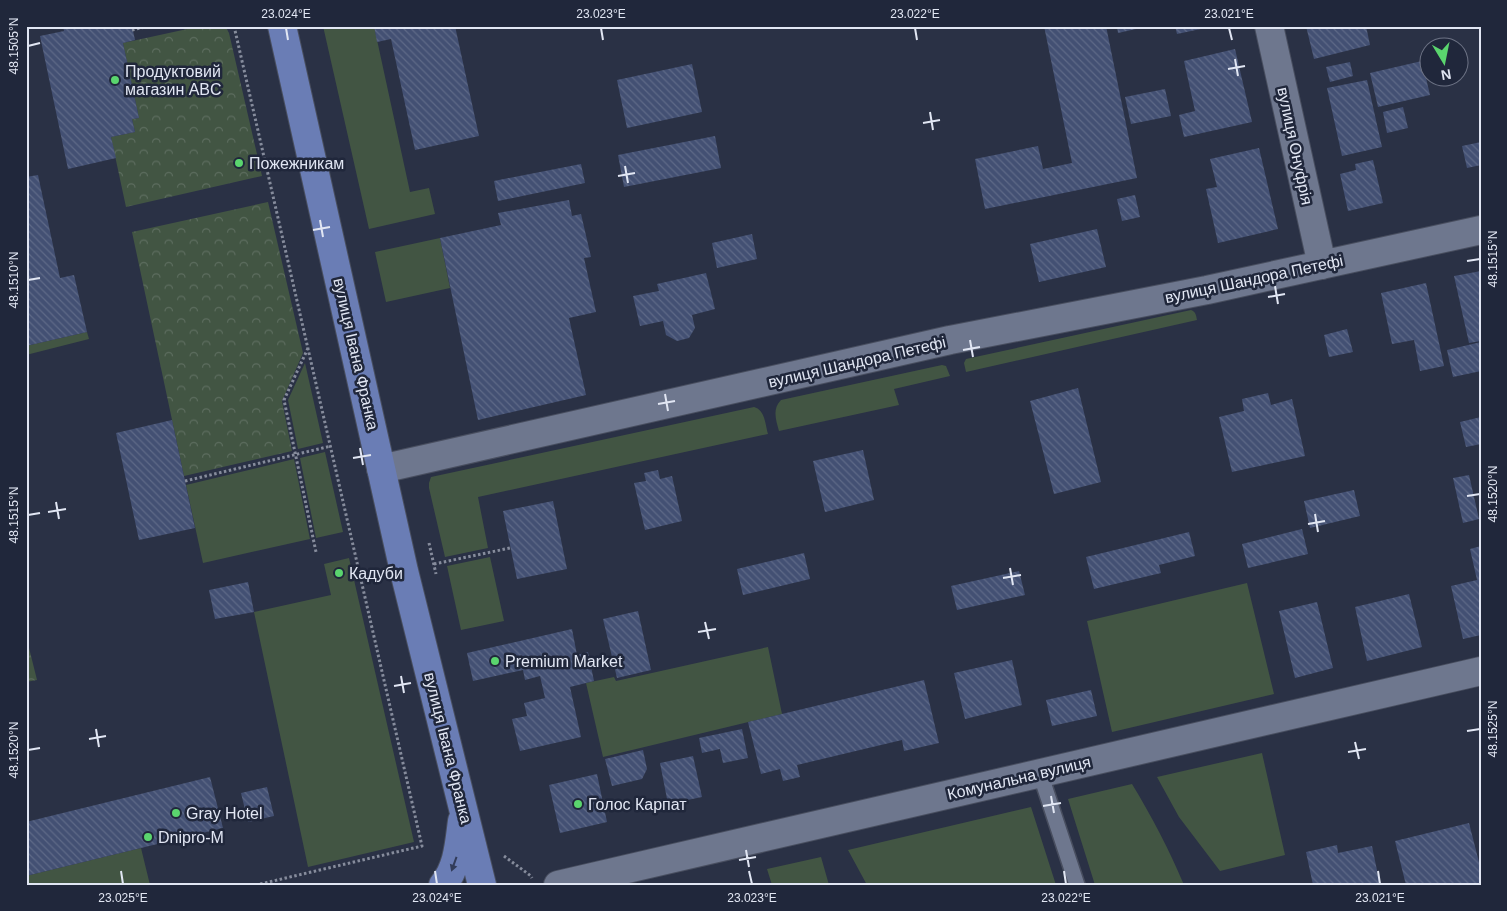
<svg xmlns="http://www.w3.org/2000/svg" width="1507" height="911" font-family="Helvetica,sans-serif">
<style>
.green{fill:#425543}
.park{fill:url(#park-crowns)}
.building{fill:url(#building-back-hatch)}
.lines{fill:none;stroke-linecap:round;stroke-linejoin:round}
.service-casing{stroke:#484e5f;stroke-width:18}
.minor-casing{stroke:#484e5f;stroke-width:30}
.secondary-casing{stroke:#484e5f;stroke-width:30}
.primary-casing{stroke:#484e5f;stroke-width:30}
.path{stroke:#868c9c;stroke-width:3;stroke-dasharray:2.5 2.5;stroke-linecap:butt}
.service{stroke:#6e778e;stroke-width:15}
.minor{stroke:#6e778e;stroke-width:28}
.secondary{stroke:#6e778e;stroke-width:28}
.primary{stroke:#6a7db5;stroke-width:28}
.oneway{fill:#323c5a}
.ticks{fill:none;stroke:#e1e6f3;stroke-width:2}
.poi-dot{fill:#5ad56e;stroke:#20273b;stroke-width:2}
.labels{text-anchor:middle;dominant-baseline:central;stroke-width:5;stroke-linejoin:round;paint-order:stroke}
.poi-label{font-size:16px;fill:#e1e6f3;stroke:#20273b;text-anchor:start}
.street-label{font-size:16px;fill:#e1e6f3;stroke:#20273b}
.neatline{fill:none;stroke:#e1e6f3;stroke-width:2}
.ticks-label{font-size:12px;text-anchor:middle;fill:#e1e6f3}
</style>
<defs>
<pattern id="park-crowns" width="20" height="18" patternUnits="userSpaceOnUse" patternTransform="scale(1.25)"><rect width="20" height="18" fill="#425543"/><path d="M2 6a3 3 0 1 1 6 0M12 15a3 3 0 1 1 6 0" fill="none" stroke="#5d6d5f"/></pattern>
<pattern id="building-back-hatch" width="6" height="6" patternUnits="userSpaceOnUse" patternTransform="scale(1.25)"><rect width="6" height="6" fill="#435073"/><path d="M-1 5l2 2M0 0l6 6M5-1l2 2" fill="none" stroke="#5e6987"/></pattern>
</defs>
<rect width="100%" height="100%" fill="#2a3145"/>
<path class="green" d="M323 26H374L410 192 429 188 435 214 369 229Z
M440 238 450 288 386 302 375 252Z
M1191 310C1196 312 1196 315 1197 320L966 372 964 363 966 359Z
M87 332 89 339 26 355V346Z
M305 363 323 443 298 449 288 400Z
M942 365 946 366 950 376 894 389 899 405 779 431C776 420 772 409 781 400Z
M754 407C765 410 765 423 768 434L478 497 488 548 445 557 429 488V483L431 477Z
M325 452 343 532 316 538 300 458Z
M294 459 310 539 203 563 186 485Z
M490 557 504 621 461 630 447 566Z
M349 558 414 842 308 867 254 612 331 595 324 564Z
M1247 583 1274 694 1112 732 1087 621Z
M768 647 782 714 603 757 586 683 614 677 616 681Z
M1262 753 1285 855 1220 871 1179 817 1157 777Z
M1132 784C1152 817 1169 849 1184 885H1095L1068 799Z
M1031 807 1056 885H867L848 850Z
M141 848 150 885H26V876Z
M821 857 829 885H772L767 869Z"/>
<path class="park" d="M201 26H225L229 33 262 176 126 207 111 137 135 132 132 119 139 118 123 43Z
M268 202 303 353 282 401 292 451 184 476 132 232Z
M26 636 37 680 26 682Z"/>
<path class="building" d="M63 26H132L135 40 123 43 139 118 132 119 135 132 111 137 116 158 68 169 40 36 64 31Z
M374 26H455L479 136 415 150 391 39 377 42Z
M1044 26H1106L1137 178 985 209 975 159 1038 146 1043 169 1072 163Z
M1117 26H1145V27L1118 33Z
M1175 26H1210V27L1177 34Z
M1306 26H1366L1370 45 1314 59Z
M1235 49 1252 122 1184 137 1179 115 1195 111 1184 61Z
M1422 61 1430 95 1378 107 1370 73Z
M1350 62 1353 76 1330 82 1326 67Z
M692 64 702 112 627 128 617 80Z
M1367 80 1382 147 1342 156 1327 88Z
M1165 89 1171 116 1131 124 1125 97Z
M1403 107 1408 128 1387 133 1383 112Z
M715 136 721 168 624 187 618 155Z
M1481 142V165L1467 168 1462 146Z
M1259 148 1278 229 1218 243 1206 189 1217 187 1210 159Z
M1373 160 1383 203 1348 211 1340 174 1356 170 1355 164Z
M581 164 585 183 498 201 494 181Z
M38 175 60 278 74 275 87 332 26 346V177Z
M1135 195 1140 217 1122 221 1117 199Z
M569 200 572 216 581 214 591 257 584 258 596 312 569 318 586 395 478 420 440 238 501 225 498 213Z
M1097 229 1106 267 1039 282 1030 244Z
M752 234 757 259 717 268 712 243Z
M1481 271V341L1469 343 1454 276Z
M706 273 715 309 692 315 695 328 689 338 677 341 666 335 663 321 640 326 633 296 659 291 657 284Z
M1426 283 1444 366 1420 371 1414 340 1392 344 1381 293Z
M1347 329 1353 352 1329 357 1324 335Z
M1481 342V371L1453 377 1447 350Z
M1078 388 1101 482 1054 494 1030 401Z
M1268 393 1271 405 1292 399 1305 456 1232 472 1219 417 1244 411 1242 399Z
M1481 417V444L1466 447 1460 422Z
M172 420 195 528 139 540 116 433Z
M863 450 874 500 825 512 813 461Z
M658 470 660 479 672 476 682 521 645 530 634 483 646 481 644 473Z
M1469 475 1479 519 1463 523 1453 478Z
M1354 490 1360 516 1310 528 1304 501Z
M553 501 567 569 517 579 503 511Z
M1302 529 1308 554 1248 568 1242 544Z
M1189 532 1195 556 1159 565 1161 573 1094 589 1086 557Z
M1481 546V635L1463 639 1451 586 1477 580 1470 549Z
M804 553 810 579 743 595 737 569Z
M1019 571 1025 595 957 610 951 586Z
M248 582 254 612 215 619 209 590Z
M1409 594 1422 647 1367 661 1355 607Z
M1317 602 1333 668 1295 678 1279 611Z
M638 611 651 670 617 678 603 619Z
M572 629 577 655 588 652 594 681 570 687 581 737 520 751 512 719 527 716 524 703 545 698 540 676 525 680 523 670 473 681 467 653Z
M1012 660 1022 705 965 719 954 673Z
M924 680 939 743 904 751 902 740 797 765 800 777 783 781 780 769 761 774 748 722Z
M1091 690 1097 716 1052 726 1046 700Z
M742 729 748 758 723 763 720 749 702 753 699 738Z
M643 750 647 769 642 779 612 786 605 759Z
M693 756 702 797 668 804 660 763Z
M597 774 607 822 560 833 549 785Z
M210 777 223 828 26 876V822Z
M267 787 274 816 248 822 241 793Z
M1469 823 1481 870V885H1406L1395 841Z
M1337 845 1338 853 1372 846 1380 885H1313L1306 852Z"/>
<g class="lines">
<g class="service-casing">
<path id="service" d="M1040 773 1077 885"/>
</g>
<g class="minor-casing">
<path id="minor" d="M1269 26 1322 265
M381 469 950 340 1207 290 1481 230"/>
</g>
<g class="secondary-casing">
<path id="secondary" d="M558 885 1481 671"/>
</g>
<g class="primary-casing">
<path id="primary" d="M282 26 404 571 482 885
M443 885C458 867 459 843 462 821"/>
</g>
<path class="path" d="M234 26 422 846 256 885
M132 30 149 26
M308 348 284 400 316 552
M185 481 331 446
M429 543 436 574
M434 564 510 548
M504 856 531 876 532 878"/>
<use href="#service" class="service"/>
<use href="#minor" class="minor"/>
<use href="#secondary" class="secondary"/>
<use href="#primary" class="primary"/>
</g>
<defs><path id="oneway-solid" d="M-6-.8H1V-3.2L6.5 0L1 3.2V.8H-6Z" transform="scale(1.25)"/></defs>
<use class="oneway" href="#oneway-solid" transform="translate(454 864) rotate(110)"/>
<path class="ticks" d="M286 28 288 40M601 28 603 40M915 28 917 40M1229 28 1232 40M28 46 40 43M1235 59 1238 76M1228 69 1245 66M930 112 933 130M923 123 940 120M625 166 628 183M618 176 635 173M320 220 323 237M313 230 330 227M1467 261 1480 259M28 280 40 278M1275 286 1278 304M1268 297 1285 294M970 340 973 357M963 350 980 347M665 394 668 411M658 404 675 401M360 448 363 465M353 458 371 455M1467 496 1480 494M56 502 59 519M48 512 66 509M1315 514 1318 532M28 515 40 513M1308 524 1325 521M1010 568 1013 585M1003 578 1021 575M705 622 709 639M698 632 716 629M401 676 404 693M394 686 411 683M96 729 99 747M1467 731 1480 729M89 739 106 736M1355 742 1359 759M28 750 40 748M1348 752 1366 749M1051 796 1054 813M1043 806 1061 803M746 850 749 867M739 860 756 857M121 871 123 884M435 871 437 884M749 871 752 884M1064 871 1066 884M1378 871 1380 884"/>
<g class="poi-dot">
<circle cx="115" cy="80" r="5"/>
<circle cx="239" cy="163" r="5"/>
<circle cx="339" cy="573" r="5"/>
<circle cx="495" cy="661" r="5"/>
<circle cx="578" cy="804" r="5"/>
<circle cx="176" cy="813" r="5"/>
<circle cx="148" cy="837" r="5"/>
</g>
<g class="labels">
<g class="poi-label">
<text x="125" y="71">Продуктовий<tspan x="125" dy="18">магазин ABC</tspan></text>
<text x="249" y="163">Пожежникам</text>
<text x="349" y="573">Кадуби</text>
<text x="505" y="661">Premium Market</text>
<text x="588" y="804">Голос Карпат</text>
<text x="186" y="813">Gray Hotel</text>
<text x="158" y="837">Dnipro-M</text>
</g>
<g class="street-label">
<text transform="translate(1295 146) rotate(78)">вулиця Онуфрія</text>
<text transform="translate(1254 279) rotate(-12)">вулиця Шандора Петефі</text>
<text transform="translate(356 354) rotate(77)">вулиця Івана Франка</text>
<text transform="translate(857 362) rotate(-13)">вулиця Шандора Петефі</text>
<text transform="translate(448 748) rotate(76)">вулиця Івана Франка</text>
<text transform="translate(1019 778) rotate(-13)">Комунальна вулиця</text>
</g>
</g>
<rect width="1507" height="911" fill="none" stroke="#20273b" stroke-width="55"/>
<g transform="translate(1444 62) rotate(170)"><circle r="24" fill="#20273b" stroke="#6d7385"/>
<path d="M0-4L9 19L0 12L-9 19Z" fill="#5ad56e"/>
<text y="-8" font-size="14" font-weight="bold" text-anchor="middle" fill="#e1e6f3">N</text>
</g>
<rect x="28" y="28" width="1452" height="856" class="neatline"/>
<g class="ticks-label">
<text x="286" y="18">23.024°E</text>
<text x="601" y="18">23.023°E</text>
<text x="915" y="18">23.022°E</text>
<text x="1229" y="18">23.021°E</text>
<text transform="translate(14 46) rotate(-90)" y="4">48.1505°N</text>
<text transform="translate(1493 259) rotate(-90)" y="4">48.1515°N</text>
<text transform="translate(14 280) rotate(-90)" y="4">48.1510°N</text>
<text transform="translate(1493 494) rotate(-90)" y="4">48.1520°N</text>
<text transform="translate(14 515) rotate(-90)" y="4">48.1515°N</text>
<text transform="translate(1493 729) rotate(-90)" y="4">48.1525°N</text>
<text transform="translate(14 750) rotate(-90)" y="4">48.1520°N</text>
<text x="123" y="902">23.025°E</text>
<text x="437" y="902">23.024°E</text>
<text x="752" y="902">23.023°E</text>
<text x="1066" y="902">23.022°E</text>
<text x="1380" y="902">23.021°E</text>
</g>
</svg>
